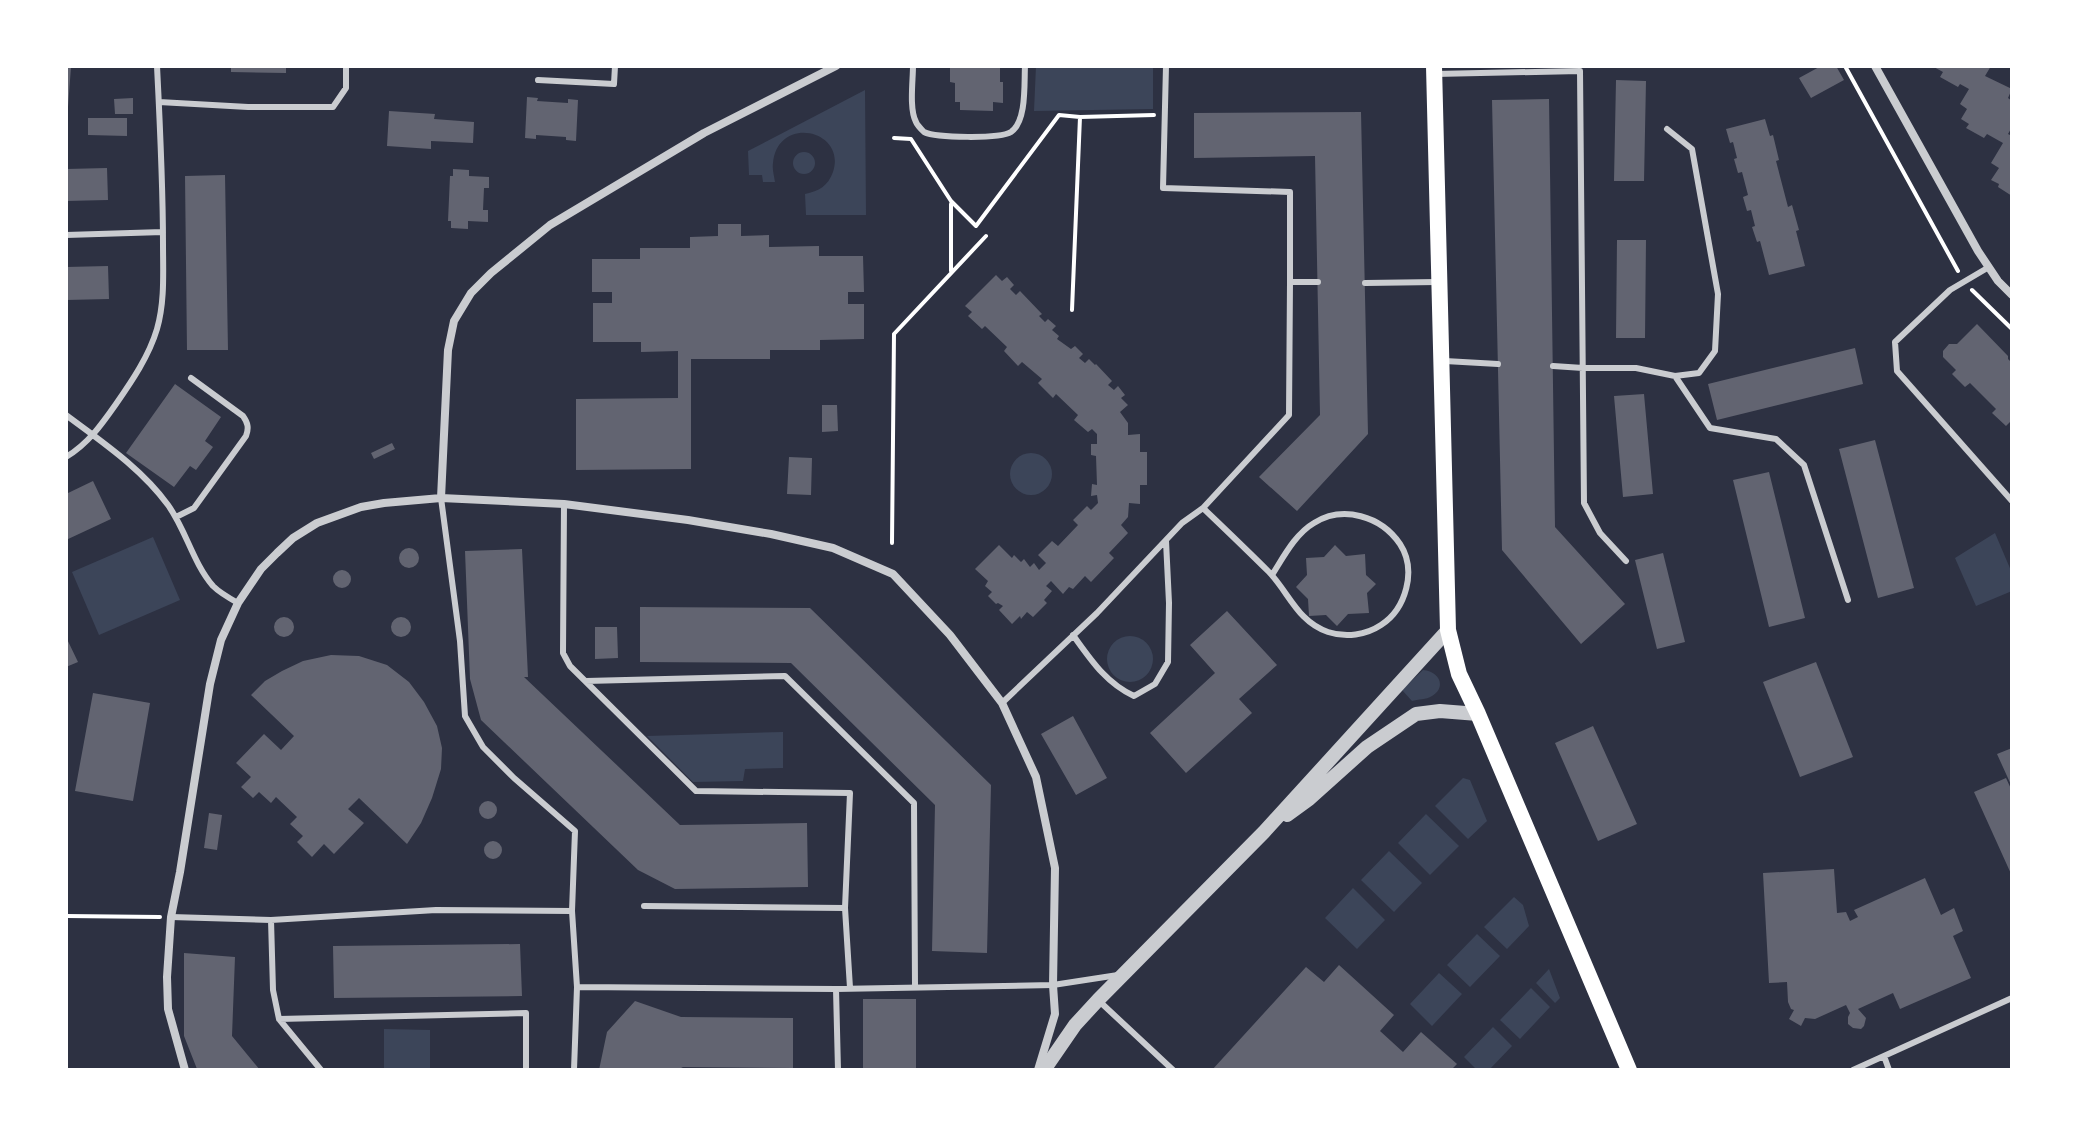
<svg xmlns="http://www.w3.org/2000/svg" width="2078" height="1136" font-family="'Golos Text',sans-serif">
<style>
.green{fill:#3c4559}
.building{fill:#626471}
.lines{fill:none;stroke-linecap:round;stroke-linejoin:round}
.path{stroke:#fff;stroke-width:4}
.service{stroke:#caccd0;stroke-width:6}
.minor{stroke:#caccd0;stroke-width:8}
.tertiary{stroke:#caccd0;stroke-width:14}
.secondary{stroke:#fff;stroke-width:16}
</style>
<rect width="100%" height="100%" fill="#2d3142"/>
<path class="green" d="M1036 66H1153V109L1034 111Z
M865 90 866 215H806L805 194C819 191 828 186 833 172 847 130 778 114 773 163 772 169 774 175 775 182H763L762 175H749L748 151Z
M793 163a11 11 0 1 1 22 0a11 11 0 1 1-22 0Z
M1010 474a21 21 0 1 1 42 0a21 21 0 1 1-42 0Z
M1995 533 2012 573V591L1976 606 1955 558Z
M153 537 180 600 99 635 72 572Z
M1107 659a23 23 0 1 1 46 0a23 23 0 1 1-46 0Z
M1423 670C1439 671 1447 687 1432 696 1426 700 1418 699 1412 701L1402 690Z
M783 732V768L745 769 743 781 693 782 647 736Z
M1463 778 1470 780 1487 821 1468 839 1435 806Z
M1426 814 1459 846 1430 875 1398 843Z
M1389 851 1422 883 1394 912 1361 880Z
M1353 888 1385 920 1357 949 1325 918Z
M1514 897 1523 905 1529 926 1507 949 1484 927Z
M1477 934 1500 956 1470 987 1447 965Z
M1549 969 1560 998 1555 1003 1536 983Z
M1439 973 1462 994 1432 1026 1410 1004Z
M1531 988 1550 1007 1520 1039 1500 1020Z
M1493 1027 1512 1046 1489 1070H1477L1464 1057Z
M384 1029 430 1030V1070H384Z"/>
<path class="building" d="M231 66H286V73L231 72Z
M950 66H1000V82H1003V103L993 102V111L960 110V102H955V83L950 82Z
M1821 66H1836L1844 80 1811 98 1799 78Z
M1932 66H1991L1985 76 2012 89 2008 98 2012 101V127L2008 134 2012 136V196L1998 187 1999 184 1991 180 1999 168 1991 163 2003 143 1987 134 1984 138 1966 128 1969 124 1961 119 1967 109 1960 104 1969 89 1960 84 1958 87 1940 77 1943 72Z
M66 67H71L68 107H66Z
M1616 80 1646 81 1644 181H1614Z
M527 97 538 98 537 101 568 103V99L578 100 576 141 566 140V137L536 135V139L525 138Z
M133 98V114H115L114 99Z
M1549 99 1555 527 1625 604 1581 644 1502 550 1492 100Z
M389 111 435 114 434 119 474 122 473 143 431 141V149L387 146Z
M1361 112 1368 434 1297 511 1259 477 1320 415 1315 156 1194 158V113Z
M88 118H127V136L88 135Z
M1765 119 1770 136 1773 135 1779 160 1776 161 1788 207 1792 205 1799 230 1796 231 1805 266 1769 275 1760 241 1757 242 1752 227 1755 226 1751 210 1747 211 1743 197 1748 195 1742 172 1738 173 1734 159 1737 158 1733 142 1730 143 1726 129Z
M107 168 108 200 66 201V169Z
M453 169 469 170V176L489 177V188H484L483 210H488V222L468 221V229L451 228V221H448L450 176H453Z
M225 175 228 350H187L185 176Z
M718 224H741V236L769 235V247L819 246V256H863L864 292H848V304H864V339L820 340V350H770V359H691V469L576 470V399L678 398V351L641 352V342H593V303H612V292H592V259H640V248H690V237L718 236Z
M1617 240H1646L1645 338H1616Z
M108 266 109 299 66 300V267Z
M996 275 1002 281 1007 277 1014 285 1010 289 1016 295 1020 291 1042 314 1039 316 1045 322 1048 319 1056 326 1052 330 1059 336 1057 339 1071 349 1075 346 1083 354 1079 358 1085 363 1089 359 1095 365 1096 364 1112 381 1108 385 1114 390 1118 386 1125 395 1121 398 1128 405 1120 412 1128 423V435L1140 434V452H1147V485H1140V504L1129 503 1128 517 1121 525 1128 533 1109 553 1114 558 1091 582 1085 576 1073 589 1069 587 1063 594 1051 581 1046 586 1052 591 1044 600 1047 603 1033 617 1027 612 1021 619 1020 616 1012 624 999 610 1003 606 998 603 996 604 988 596 992 592 985 586 988 581 975 569 999 545 1012 558 1014 555 1021 562 1024 559 1030 567 1034 563 1039 570 1046 563 1038 555 1052 541 1058 546 1078 525 1073 520 1087 506 1091 510 1098 503 1097 495 1091 496 1092 484 1097 485 1096 456 1091 455V444H1097V434L1092 429 1088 432 1074 420 1078 415 1056 394 1053 398 1038 383 1042 379 1022 362 1018 366 1004 351 1007 347 985 326 982 329 968 316 972 312 965 306Z
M1977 324 2008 356V359L2012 363V424L2010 422 2006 426 1992 413 1996 409 1970 383 1965 387 1952 374 1956 370 1943 357V351L1949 344H1957Z
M1855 348 1863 384 1717 420 1708 384Z
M175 384 221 417 205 441 213 447 196 470 190 466 174 487 126 453Z
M1644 394 1653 494 1623 497 1614 396Z
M822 405H837L838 431 822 432Z
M1875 440 1914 588 1878 598 1839 449Z
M392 443 395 449 374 459 371 453Z
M789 457 812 458 811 495 787 494Z
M1769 472 1805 618 1769 627 1733 480Z
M93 481 111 519 66 540V494Z
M1335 545 1346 556 1365 554 1366 575 1376 584 1367 593 1369 613 1348 614 1337 626 1326 615 1309 616 1308 599 1296 587 1307 575 1306 558 1324 557Z
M399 558a10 10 0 1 1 20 0a10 10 0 1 1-20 0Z
M522 549 528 677H524L680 825 807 823 808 887 675 889 638 870 481 720 470 679 465 551Z
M1663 553 1685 642 1657 649 1635 560Z
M333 579a9 9 0 1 1 18 0a9 9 0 1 1-18 0Z
M640 607 810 608 991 785 987 953 932 951 935 805 791 663 640 662Z
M1227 611 1277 665 1239 699 1252 713 1186 773 1150 733 1215 673 1190 645Z
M274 627a10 10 0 1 1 20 0a10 10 0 1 1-20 0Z
M391 627a10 10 0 1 1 20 0a10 10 0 1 1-20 0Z
M595 627H617L618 658 595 659Z
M66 637 78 662 66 667Z
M331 655 359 656 387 665 409 682 424 702 437 726 442 748 441 769 432 798 421 823 407 844 359 798 348 809 364 823 334 854 324 844 312 857 297 842 303 836 290 824 297 817 276 797 271 803 259 792 253 798 241 787 251 777 236 763 264 734 281 750 294 736 251 695 265 681 282 671 303 661Z
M1816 662 1853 757 1800 777 1763 682Z
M93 693 150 703 133 801 75 791Z
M1073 716 1107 778 1076 795 1041 734Z
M1593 726 1637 824 1598 841 1555 743Z
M2012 748V787L1997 754Z
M2006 778 2012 791V876L1974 792Z
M479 810a9 9 0 1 1 18 0a9 9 0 1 1-18 0Z
M209 813 222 815 217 850 204 848Z
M484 850a9 9 0 1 1 18 0a9 9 0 1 1-18 0Z
M1834 869 1837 913 1846 912 1850 921 1858 917 1854 910 1925 878 1941 915 1954 908 1963 931 1953 936 1971 978 1900 1009 1893 993 1858 1009 1866 1018 1864 1026 1861 1029 1853 1028 1848 1024V1017L1850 1013 1846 1005 1815 1019 1805 1018 1801 1026 1789 1019 1794 1010 1791 1009 1788 1002 1787 982 1769 983 1763 873Z
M520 944 522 996 334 998 333 946Z
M184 953 235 957 232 1036 260 1070 197 1069 184 1036Z
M1339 965 1394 1015 1380 1031 1403 1052 1421 1032 1457 1064 1451 1070H1212L1306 967 1324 982Z
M863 999H916V1070H863Z
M635 1001 681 1017 793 1018V1068L683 1067 677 1070H599L607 1032Z"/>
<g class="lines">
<path class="path" d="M1845 66 1958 271
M894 138 911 139 951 201 976 226 1059 115 1080 117 1154 115
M951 204V271
M1972 290 2012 329
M1072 310 1080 117
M892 543 894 334 986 236
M66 916 160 917"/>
<path class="service" d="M913 66C913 81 909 109 916 122 917 125 922 130 924 132 936 138 1000 139 1011 132 1027 121 1024 83 1025 66
M1166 66 1163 188 1290 192V282
M1435 74 1580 71 1584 503 1600 533 1626 561
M538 80 614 84 615 66
M159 102 248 107H333L346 88V66
M1667 129 1692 149 1718 294 1715 351 1699 373 1675 376
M66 235 163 232
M1989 267 1950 290 1895 342 1897 371 2012 501
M1365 283 1437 282
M1445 361 1498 364
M1553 366 1583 368H1636L1675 376 1710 428 1776 439 1804 465 1848 600
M66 415C102 442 141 468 168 505 186 530 193 563 213 586 220 593 229 598 238 603
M66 457C88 444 102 424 116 404 132 381 149 356 157 329 165 301 163 272 163 244 163 184 160 125 157 66
M441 498 460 641 465 716 483 747 514 778 575 831 572 911
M564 504 563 653 570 666 696 791 850 793 845 908 850 988
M176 517 194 508 246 436C249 428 248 423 243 416L191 378
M1272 575C1283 558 1295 534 1314 523 1343 505 1381 516 1400 544 1417 570 1406 609 1381 625 1366 635 1346 638 1328 632 1298 622 1289 593 1269 572 1247 550 1225 529 1203 508L1289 415 1290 282H1318
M1073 635C1091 660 1106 683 1134 696L1155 684 1168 662 1169 603 1166 541
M586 681 785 676 914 803 915 987
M1002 703 1097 613 1182 523 1203 508
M644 906 845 908
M171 917 271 920 436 910 572 911 577 987
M271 920 273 990 279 1019 321 1070
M1098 1000 1173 1070
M279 1019 526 1013V1070
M1884 1056 1889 1070
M574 1070 577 987 836 989
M838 1070 836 989 1053 985 1118 975
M1853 1070 2012 998"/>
<path class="minor" d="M1875 66 1978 251 1998 281 2012 295
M441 498 448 350 454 321 471 293 491 273 550 225 704 133 836 66
M185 1070 168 1009 167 977 171 917 180 872 210 684 221 640 238 603 261 569 277 553 293 538 317 523 361 507 384 503 441 498 564 504 688 520 771 534 833 548 893 574 950 635 1002 703 1036 777 1055 868 1053 985 1055 1014 1038 1070"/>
<path class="tertiary" d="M1287 815 1309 799 1367 747 1416 714 1440 711 1478 714
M1044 1070 1075 1025 1098 1000 1264 832 1448 630"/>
<path class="secondary" d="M1434 66 1448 630 1459 674 1478 714 1629 1070"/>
</g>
<rect width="2078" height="1136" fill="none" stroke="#ffffff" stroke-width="136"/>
</svg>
